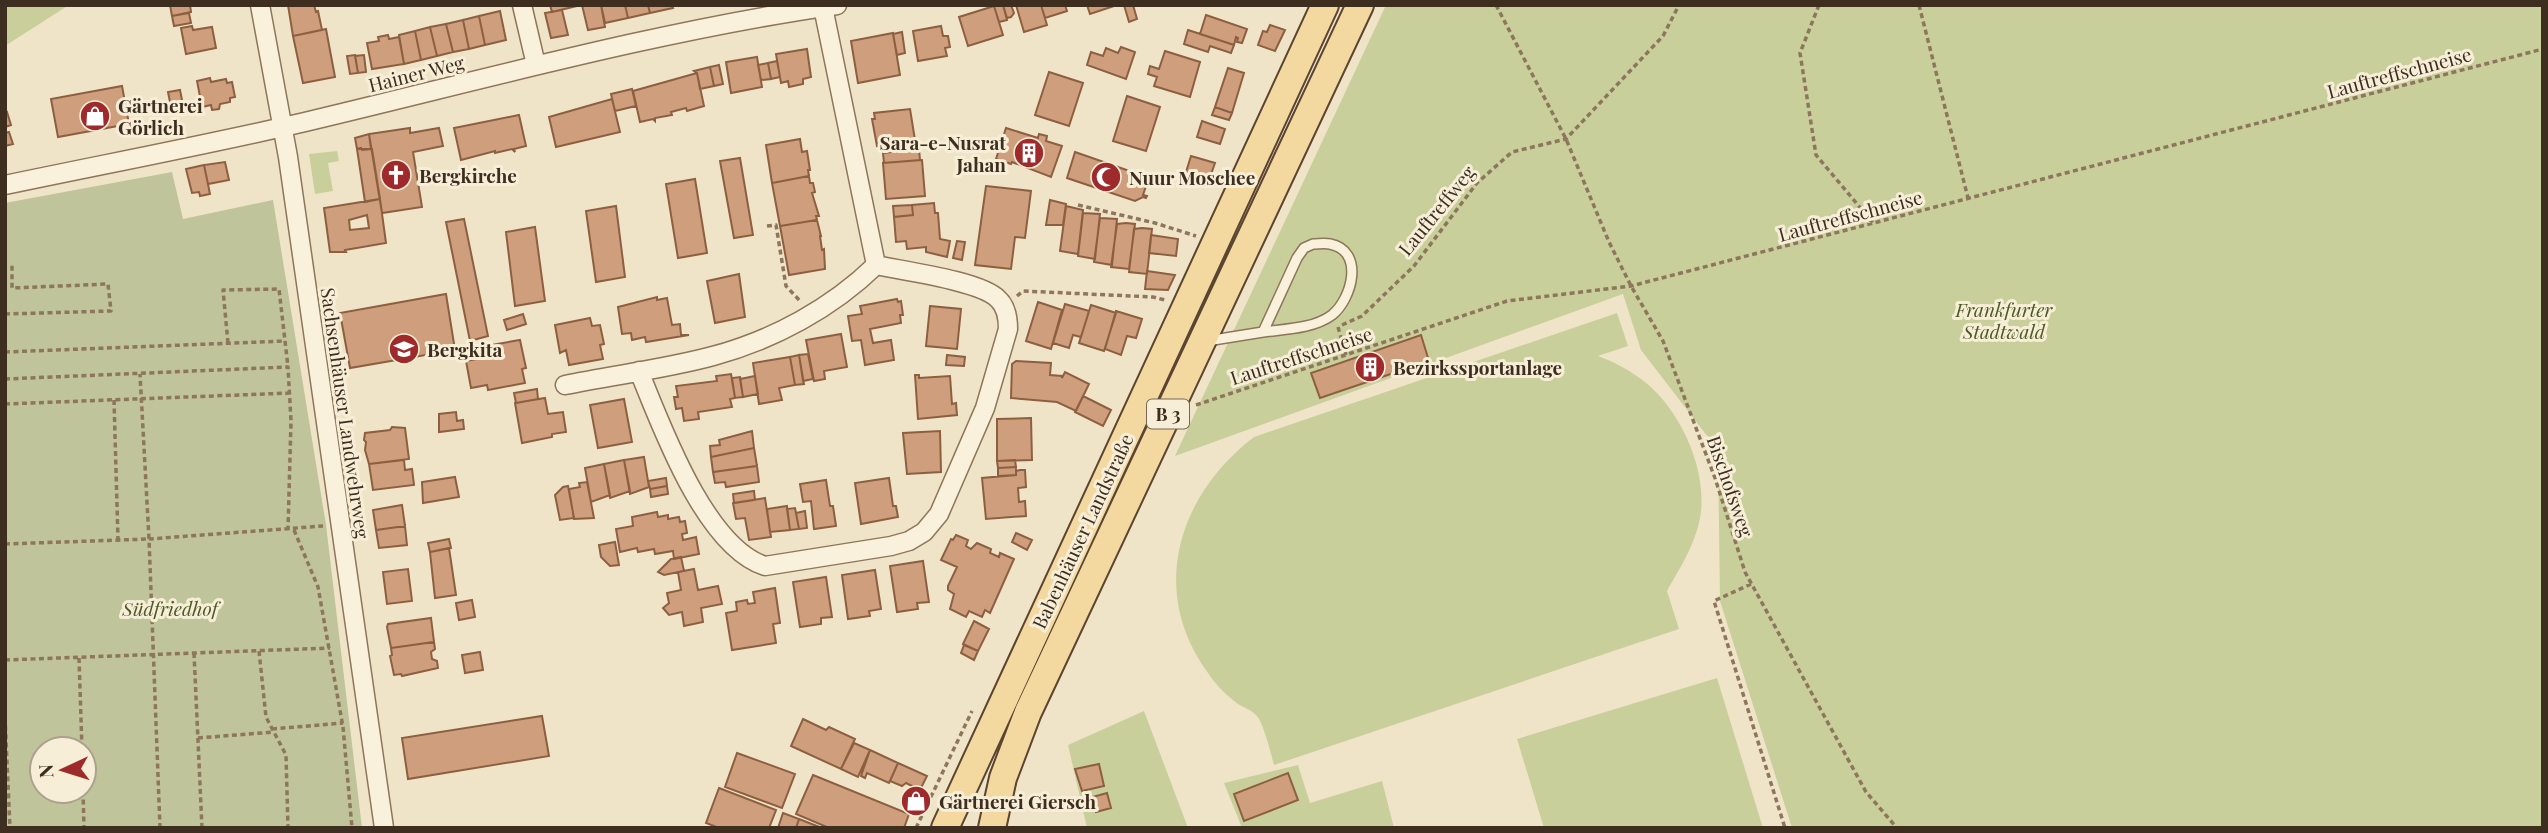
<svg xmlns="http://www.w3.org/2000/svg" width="2548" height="833" font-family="'Playfair Display',serif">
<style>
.green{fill:#c9cf9b}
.cemetery{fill:#bfc49a;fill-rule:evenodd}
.building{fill:#cf9f7d;stroke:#8d5f41;stroke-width:2;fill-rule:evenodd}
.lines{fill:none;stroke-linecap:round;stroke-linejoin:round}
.service-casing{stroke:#8d765c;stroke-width:12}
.minor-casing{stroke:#8d765c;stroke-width:21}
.primary-casing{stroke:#5b4430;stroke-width:30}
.path{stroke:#8d765c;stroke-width:3.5;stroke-dasharray:5 3.5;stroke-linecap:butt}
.service{stroke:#faf1dc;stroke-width:9}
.minor{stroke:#faf1dc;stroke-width:18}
.primary{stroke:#f3d9a0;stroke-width:26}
.labels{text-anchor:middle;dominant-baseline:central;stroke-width:6;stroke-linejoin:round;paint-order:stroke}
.shield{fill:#f7eed8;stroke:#756857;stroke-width:2}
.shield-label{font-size:18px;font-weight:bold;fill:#3d2e20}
.street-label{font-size:19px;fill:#3d2e20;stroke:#f7eed8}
.poi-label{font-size:19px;font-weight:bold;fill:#3d2e20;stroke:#f7eed8;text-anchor:start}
.park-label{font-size:19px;font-style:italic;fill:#4d5a26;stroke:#f7eed8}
</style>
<rect width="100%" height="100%" fill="#f0e4c8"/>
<path class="green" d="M5 5H69L5 46Z
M1386 5H2543V828H1792L1720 601 1718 450 1641 350 1623 294 1175 456Z
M337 151 339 161 328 163 333 191 315 194 309 154Z
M1617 313 1628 346 1598 356C1615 362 1631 371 1645 382 1680 410 1706 467 1701 512 1697 542 1681 566 1667 591L1679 629 1274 765C1271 754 1263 721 1256 715 1251 710 1243 707 1238 704 1226 695 1216 685 1208 673 1148 591 1178 495 1254 437Z
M1717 678 1763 828H1544L1517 739Z
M1144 711 1188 828H1087L1068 745Z
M1298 765 1310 803 1382 781 1394 828H1242L1224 783Z"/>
<path class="cemetery" d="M172 172 183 219 273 200 326 525 362 828H5V203ZM42 749H84V791H42Z"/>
<path class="building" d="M170 5H190L191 12 172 16Z
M288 5H314L316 12 318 11 322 30 293 36Z
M550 5H581L552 12Z
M582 5H601L605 27 588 30Z
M601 5H625L628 18 605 23Z
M625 5H648L650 13 628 18Z
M648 5H672L673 8 650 13Z
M1003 5H1011L1014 13 1011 17 1007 18Z
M1003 5 1007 20 999 22 994 6Z
M1016 5H1041L1047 25 1024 32Z
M1041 5H1065L1067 11 1045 18Z
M1087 5H1117L1090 14Z
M1124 5H1133L1137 19 1129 22Z
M994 6 1003 35 968 46 959 17Z
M562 10 568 35 551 38 545 13Z
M500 11 506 40 485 45 479 16Z
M189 13 191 23 174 26 172 16Z
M1206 15 1247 29 1242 43 1237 42 1238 38 1236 37 1234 45 1200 34Z
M479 16 485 45 469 49 463 20Z
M463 20 469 49 453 52 446 24Z
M446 24 453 52 437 56 430 27Z
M1270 25 1285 30 1275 51 1258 45 1263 31 1267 32Z
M192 26 193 30 212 27 216 48 186 54 181 28Z
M941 26 943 36H948L950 47 945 48 947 56 918 61 913 31Z
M430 27 437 56 421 60 415 31Z
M326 29 335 77 303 83 293 36Z
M1188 30 1234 45 1231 53 1210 46 1208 52 1184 44Z
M415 31 421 60 404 64 399 35Z
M902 32 905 53 897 55 893 34Z
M893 33 900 75 858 83 851 41Z
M388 35 389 39 399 37 404 64 372 69 367 43 379 41 378 37Z
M1121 47 1135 52 1126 79 1087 65 1091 52 1103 56 1106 48 1118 53Z
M807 49 811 77 803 79V84L789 87 788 81 781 83 776 54Z
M1165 51 1200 62 1190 97 1154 86 1157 77 1148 74 1150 66 1159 69Z
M355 55 358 73 350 74 347 56Z
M364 55 366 72 358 73 355 56Z
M757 57 762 87 731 93 726 62Z
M777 61 780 77 771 79 768 63Z
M768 63 771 79 761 80 758 65Z
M719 65 723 84 714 86 710 67Z
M710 67 714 86 700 89 697 73 694 71Z
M1228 68 1244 73 1232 113 1215 107Z
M1049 72 1083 83 1069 126 1035 115Z
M697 73 704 106 687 111 686 108 671 112 672 115 655 118V121L653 119 640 122 633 91Z
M210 78 211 82 226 79 227 83 232 82 235 97 230 98V102L220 104 219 109 212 110 211 105 202 107 197 81Z
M122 86 129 124 58 137 51 99Z
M632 89 636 106 615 111 611 94Z
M180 90 184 110 172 112 168 92Z
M1127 96 1160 107 1146 151 1113 141Z
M612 99 620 132 556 147 549 117Z
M1215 107 1232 113 1229 120 1212 115Z
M910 109 915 140 877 146 872 119H875L874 113Z
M7 112 11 125 5 127V113Z
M519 115 526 146 514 149 515 152 512 149 495 153V151L461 160 454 128Z
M1202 121 1225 129 1220 144 1197 137Z
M410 128V133L439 128 443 146 413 152 422 207 382 213 369 134Z
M1006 128 1038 138 1039 134 1047 136 1046 141 1062 146 1051 177 1012 162 1011 164 996 159Z
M9 132 13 144 5 146V133Z
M369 134 371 149H357L355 138Z
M800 139 802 152 807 151 810 170H808L809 176 772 183 766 145Z
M361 148 362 150 372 149 380 199 365 202 357 149Z
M919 149 920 160 884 163 883 153Z
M1075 152 1144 176 1147 184 1150 185 1146 186 1143 195 1147 196 1146 198 1143 197 1135 201 1067 178Z
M1191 156 1215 163 1209 180 1186 172Z
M740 158 753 235 734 238 720 161Z
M922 160 925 196 886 199 883 163Z
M225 162 229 180 208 184 204 165Z
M204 165 210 194 200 196 199 192 192 193 186 169Z
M809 176 810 183H813L815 192 812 193 819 216H816L817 220 780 226 772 183Z
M695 179 707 253 678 258 666 184Z
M986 186 1031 191 1025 238 1015 237 1011 269 975 265Z
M380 199 386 243 345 250 346 252H330L324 208ZM367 215 369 228 350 230 349 220Z
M1050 200 1066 204 1063 225H1046Z
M934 203 935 213H938L940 239 950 241 947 257 926 252V247L907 249 906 241 896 242 894 217 913 215 912 205Z
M912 205 913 215 894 217 893 206Z
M616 206 625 277 596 282 586 211Z
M1066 206 1083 210 1078 254 1060 251Z
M1083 213 1100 214 1095 259 1078 256Z
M1100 218 1117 219 1112 265 1094 262Z
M464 219 488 336 470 341 446 222Z
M817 220 821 236H820L822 250 824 249 825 269 789 275 780 226Z
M1126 223 1135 224 1129 269 1111 267 1117 224Z
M535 227 545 301 515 306 506 232Z
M1142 228 1152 229 1147 274 1129 272 1134 229Z
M1151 235 1178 239 1176 256 1149 253Z
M957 241 965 242 962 260 953 258Z
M1147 271 1175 275 1168 290 1145 289Z
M739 274 745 317 715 323 707 281Z
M446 294 455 350 350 368 340 313Z
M657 297V300L667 298 672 325 680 324 681 335H689L646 342 645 337 632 340 631 333 622 334 618 307Z
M897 299 898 302 901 301 903 315H900L901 323 870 329 873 343 891 340 894 360 865 365 861 340 852 341 848 316 862 314 860 306Z
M1038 302 1062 310 1051 349 1026 341Z
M1065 304 1089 311 1081 337 1073 335 1069 348 1053 343Z
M1091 305 1116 313 1104 351 1079 343Z
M930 306 961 309 957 349 926 346Z
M1116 311 1142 319 1136 338 1127 336 1121 355 1105 349Z
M523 314 526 324 507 330 504 320Z
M590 318 592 326 600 325 604 344 600 345 603 359 569 365 566 350 560 353 555 325Z
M841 334 847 367 824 371 825 379 814 381 806 340Z
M1421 335 1429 361 1320 398 1311 373Z
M520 340 526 368 522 369 525 383 488 390 487 385 471 388 466 361 482 358 480 347Z
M808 354 813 379 803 381 799 355Z
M799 355 804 384 795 385 790 357Z
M947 355 965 357 964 366 946 365Z
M790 357 795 385 779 388 782 400 759 404 753 363Z
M1016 361 1051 363 1050 375 1062 376V378L1065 372 1089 384 1076 411 1057 402 1011 398 1012 364Z
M731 374 735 398 730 399 732 407 698 412 699 419 684 421 682 408 676 409 674 397H678L676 386 717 381 716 376Z
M915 375H919V378L950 376 952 404 956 403 957 415 918 419Z
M755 376 758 394 743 397 740 379Z
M740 377 743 397 735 398 732 378Z
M537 389 538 399 516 403 514 393Z
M1083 396 1111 410 1103 426 1075 412Z
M545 398 548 414 563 412 566 432 552 434V437L522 443 515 403Z
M624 399 632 442 598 448 590 405Z
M456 412 457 421 463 420 464 429 439 432V414Z
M1031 418 1032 460 997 461V419Z
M392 427 405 428 409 459 369 464 365 450 366 442 364 440 365 433 390 430Z
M752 431 754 448 711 457 710 446 720 445 719 440Z
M940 431 941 472 907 474 903 433Z
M754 448 757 466 713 472 711 457Z
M644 457 649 487 630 494 624 460Z
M404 460 405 470 412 469 414 485 373 490 369 464Z
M624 460 630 491 610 498 604 464Z
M1015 460 1016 467 998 468 997 461Z
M604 464 610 495 591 502 585 468Z
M757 466 759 482 726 487 725 482 715 483 713 472Z
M1016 467V475L998 476V468Z
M1020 470H1025L1026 487 1018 488 1019 502 1025 501 1026 516 986 519 982 478 1016 475V471Z
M455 477 459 497 423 503 422 482Z
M666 478 667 486 650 489 648 481Z
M889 478 893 506H896L898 517 861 524 855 483Z
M826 480 830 506H833L836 526 814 529 811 501 803 502 800 484Z
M587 482 594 518 574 519 569 489 580 487 579 483Z
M568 486 574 518 560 520 555 495 563 487Z
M667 486 668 494 651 497 650 489Z
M754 491 755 500 734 503 733 494Z
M765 498 771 537 749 540 745 518 736 519 733 503Z
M402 505 405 526 376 530 373 510Z
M787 506 790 530 770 532 767 509Z
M795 508 799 529 790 530 787 509Z
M805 511 807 528 799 529 796 513Z
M657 512 658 517 668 515V519L679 517 680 522 685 521 687 533 682 534 683 540 696 537 699 554 674 559 673 551 655 554 654 549 638 552 637 548 620 552 616 529 633 526 632 517Z
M405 526 407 545 379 548 376 530Z
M1016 533 1032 540 1027 550 1012 542Z
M956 535 968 540 966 546 971 549 977 543 991 549 990 553 999 557 1000 553 1014 559 990 613 985 610 982 617 969 611 966 617 950 609 954 594 948 590V586L957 567 941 560 951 539 953 540Z
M449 539 451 548 430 552 428 543Z
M615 542 619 565 610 566 601 557 599 545Z
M449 548 456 595 435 598 430 552Z
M681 557 684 571 664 575 658 572 671 559Z
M923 561 929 602 917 603 918 609 897 612 890 566Z
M408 569 412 601 387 604 383 572Z
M694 569 698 590 718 586 722 604 701 608 703 622 684 626 682 612 669 615 663 608 669 603 667 593 681 590 678 572Z
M875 570 881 609 869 611 870 616 848 619 842 575Z
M826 577 832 617 821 618V624L800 627 793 582Z
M775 588 780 623 773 624 776 643 732 650 726 613 737 611 736 602 747 600 748 604 755 603 753 592Z
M472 600 475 617 459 620 456 603Z
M431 618 434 642 391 648 387 627 388 624Z
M974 621 989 629 978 651 963 644Z
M434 642 435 649 431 652 432 659 437 661 438 668 402 676 401 674 394 675 390 656 392 655 391 648Z
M964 645 978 651 974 660 961 653Z
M480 652 483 670 465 673 462 655Z
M542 716 549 756 408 779 402 738Z
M803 719 826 730 829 727 855 739 841 769 791 746Z
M854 743 870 750 858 777 841 769Z
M870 750 898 763 889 783 867 773 865 778 861 776Z
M737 753 795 774 782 808 725 787Z
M898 763 927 776 920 790 906 783 902 786 890 781Z
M1099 764 1104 786 1082 791 1075 769Z
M1288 773 1298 800 1244 821 1234 794Z
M813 775 909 814 904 828H829L796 814Z
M719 788 776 810 769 828H719L706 823Z
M1107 793 1111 808 1096 812 1094 805 1084 808 1082 800Z
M783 813 799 819 796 828H778Z
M799 819 822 828H796Z"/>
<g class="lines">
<g class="service-casing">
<path id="service" d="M1313 244C1318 244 1325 243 1330 244 1365 251 1352 299 1332 315 1313 329 1285 329 1263 332L1297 258 1304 248Z
M1207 341 1263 332"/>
</g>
<g class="minor-casing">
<path id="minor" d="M260 5 288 157 384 828
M522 5 536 65
M5 185C105 164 206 145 305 122 482 80 658 31 837 5
M639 371C661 425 705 547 765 566L891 546 909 541 924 532 939 514 985 408 1008 329C1008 319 1006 306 998 299 981 281 903 271 876 265
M565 385C614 375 665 369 713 356 773 340 832 308 876 265L823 7"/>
</g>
<g class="primary-casing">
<path id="primary" d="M945 828 1325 5
M992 828 1003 778 1028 712 1360 5"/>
</g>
<path class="path" d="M1496 5 1566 139 1609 242 1631 286 1663 341 1715 478 1745 572 1866 792 1897 828
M1819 5 1800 53 1816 155 1873 223
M1919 5 1968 198
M1078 205 1155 223 1196 236
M767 226 776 225 786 286 801 302
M1017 296 1023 291 1153 297 1165 300
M5 314 111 311 108 284 12 288V263
M1342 325 1362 316 1414 266 1477 183 1512 152 1566 139 1663 36 1679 5
M1338 327 1346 355
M228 343 223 290 279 289 288 367
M5 352 285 341
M5 379 288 367 291 421 288 530
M114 400 118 540
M5 404 290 393
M1196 405 1507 301 1631 286 2543 49
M294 530 318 587 343 727 352 828
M5 544 149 539 140 374
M1751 584 1714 601 1785 828
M259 651 266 717 286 755 288 828
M194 653 202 828
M79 658 82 749
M5 660 330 648
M5 717 10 828
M272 729 343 723
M198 738 274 732
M83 791 84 828
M160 828 149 539 323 526
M916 828 972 711"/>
<use href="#service" class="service"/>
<use href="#minor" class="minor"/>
<use href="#primary" class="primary"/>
</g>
<defs>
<g id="shop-disc" transform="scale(1.575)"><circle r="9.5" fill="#9e2a2b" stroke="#f7eed8"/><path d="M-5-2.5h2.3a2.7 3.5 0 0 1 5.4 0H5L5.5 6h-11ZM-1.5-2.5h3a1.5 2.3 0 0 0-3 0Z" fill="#fff"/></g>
<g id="building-disc" transform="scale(1.575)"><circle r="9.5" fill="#9e2a2b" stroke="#f7eed8"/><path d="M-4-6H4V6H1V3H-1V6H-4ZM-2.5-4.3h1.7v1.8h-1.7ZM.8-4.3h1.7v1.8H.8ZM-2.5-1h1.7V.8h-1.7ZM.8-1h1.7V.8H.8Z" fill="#fff"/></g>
<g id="church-disc" transform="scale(1.575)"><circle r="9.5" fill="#9e2a2b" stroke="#f7eed8"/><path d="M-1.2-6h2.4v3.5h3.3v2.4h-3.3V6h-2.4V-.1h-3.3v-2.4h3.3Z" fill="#fff"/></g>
<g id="mosque-disc" transform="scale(1.575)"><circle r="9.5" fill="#9e2a2b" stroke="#f7eed8"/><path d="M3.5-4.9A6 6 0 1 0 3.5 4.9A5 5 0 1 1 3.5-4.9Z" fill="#fff"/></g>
<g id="school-disc" transform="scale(1.575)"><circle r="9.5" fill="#9e2a2b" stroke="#f7eed8"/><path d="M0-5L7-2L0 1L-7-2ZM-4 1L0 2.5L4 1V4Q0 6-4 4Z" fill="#fff"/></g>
</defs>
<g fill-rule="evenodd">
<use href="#shop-disc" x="95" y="116"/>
<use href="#building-disc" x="1029" y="153"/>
<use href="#church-disc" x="396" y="175"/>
<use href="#mosque-disc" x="1106" y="177"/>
<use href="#school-disc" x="404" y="349"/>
<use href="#building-disc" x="1370" y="367"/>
<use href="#shop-disc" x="916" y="801"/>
</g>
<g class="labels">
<rect class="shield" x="1147" y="399.5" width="42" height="29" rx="5"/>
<g class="shield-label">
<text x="1168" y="414">B 3</text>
</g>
<g class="street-label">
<text transform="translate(2399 72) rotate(-15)">Lauftreffschneise</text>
<text transform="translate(416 73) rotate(-14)">Hainer Weg</text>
<text transform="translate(1436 210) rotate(-51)">Lauftreffweg</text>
<text transform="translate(1850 215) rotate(-15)">Lauftreffschneise</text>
<text transform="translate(1301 355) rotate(-18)">Lauftreffschneise</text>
<text transform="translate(346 413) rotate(82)">Sachsenhäuser Landwehrweg</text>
<text transform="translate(1731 486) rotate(71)">Bischofsweg</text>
<text transform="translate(1082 531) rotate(-65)">Babenhäuser Landstraße</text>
</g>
<g class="poi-label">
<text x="118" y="105">Gärtnerei<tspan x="118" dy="22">Görlich</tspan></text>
<text x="1006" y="142" text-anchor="end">Sara-e-Nusrat<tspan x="1006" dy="22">Jahan</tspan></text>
<text x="419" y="175">Bergkirche</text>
<text x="1129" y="177">Nuur Moschee</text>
<text x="427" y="349">Bergkita</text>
<text x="1393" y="367">Bezirkssportanlage</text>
<text x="939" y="801">Gärtnerei Giersch</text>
</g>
<g class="park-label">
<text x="2004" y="309">Frankfurter<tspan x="2004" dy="22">Stadtwald</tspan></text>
<text x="170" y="608">Südfriedhof</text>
</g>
</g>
<rect width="2548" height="833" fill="none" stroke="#3d2e20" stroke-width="14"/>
<g transform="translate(63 770) rotate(266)"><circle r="33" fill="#f7eed8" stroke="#ada18e" stroke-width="2"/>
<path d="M0-5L12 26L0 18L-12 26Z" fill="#9e2a2b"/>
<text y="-10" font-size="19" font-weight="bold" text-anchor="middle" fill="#3d2e20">N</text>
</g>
</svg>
